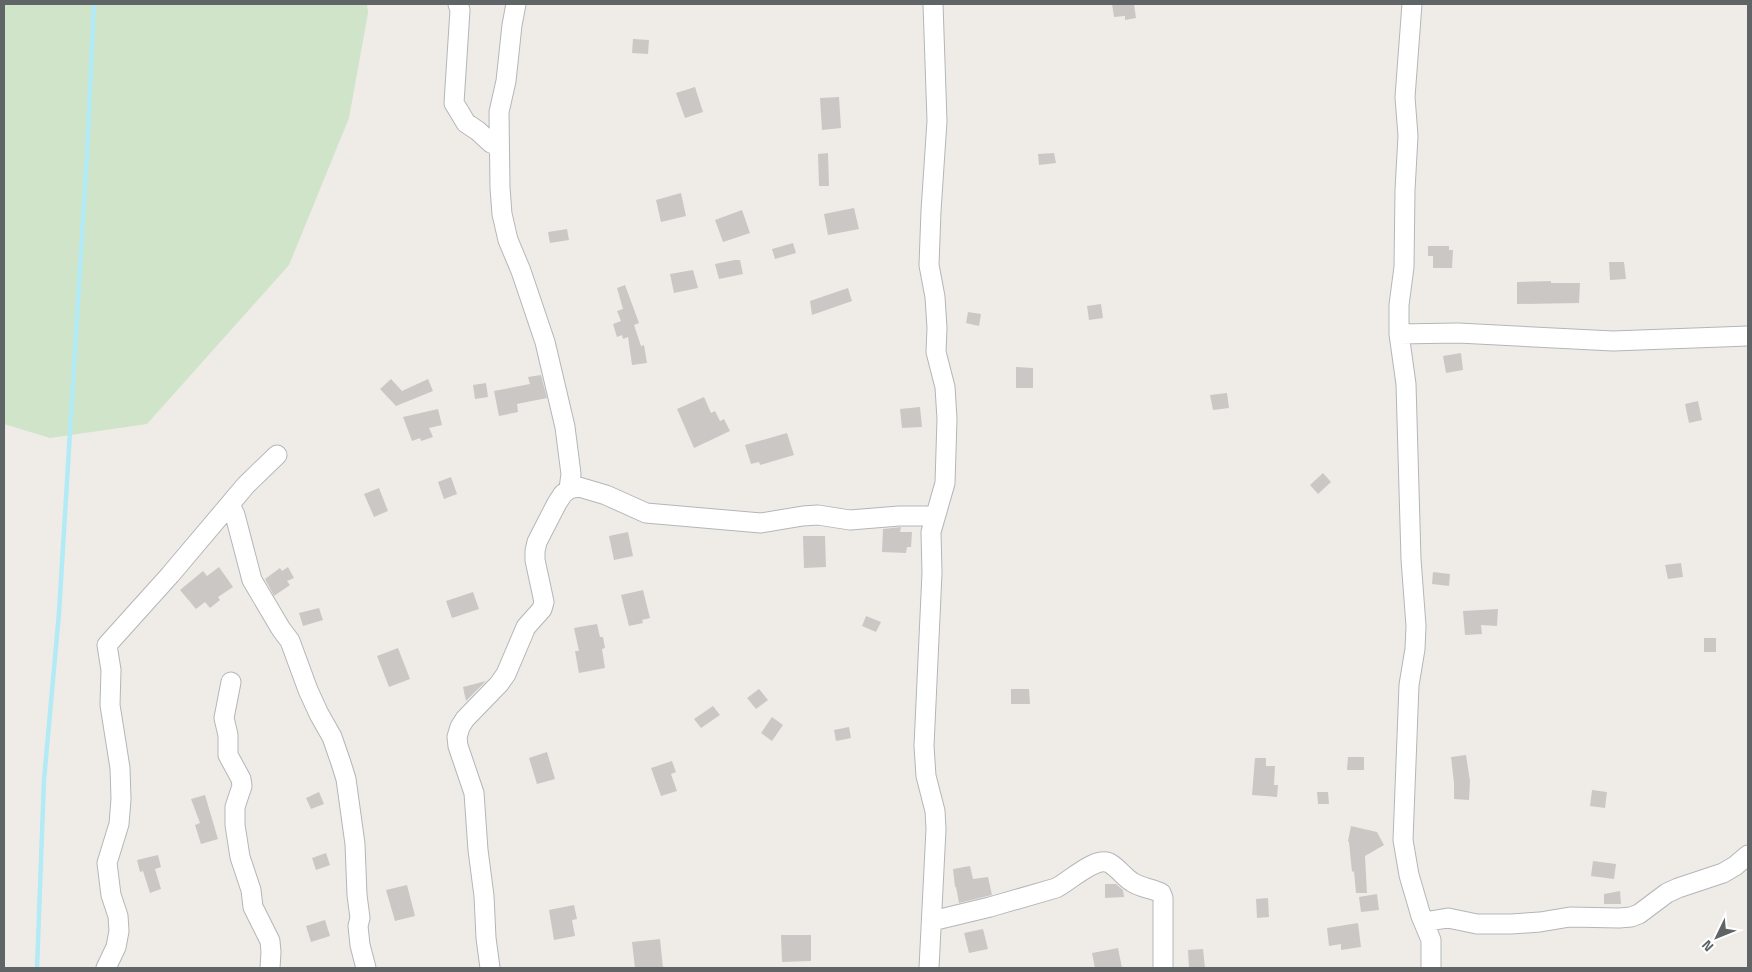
<svg xmlns="http://www.w3.org/2000/svg" width="1752" height="972" font-family="'Titillium Web',sans-serif">
<style>
.green{fill:#cfe4c8}
.lines{fill:none;stroke-linecap:round;stroke-linejoin:round}
.stream{stroke:#b2eaf6;stroke-width:4.5}
.building{fill:#cbc7c4}
.minor-casing{stroke:#b3b6b8;stroke-width:21}
.minor{stroke:#fff;stroke-width:19}
</style>
<rect width="100%" height="100%" fill="#efece8"/>
<path class="green" d="M4 4H367L368 13 349 118 289 265 147 424 50 438 4 424Z"/>
<g class="lines">
<path class="stream" d="M37 968 44 780 59 613 87 153 94 4"/>
</g>
<path class="building" d="M1112 4H1134L1136 18 1125 20V16L1114 17Z
M633 39 649 40 648 54 632 53Z
M695 87 703 112 685 118 676 93Z
M839 97 841 128 822 130 820 98Z
M828 153 829 186H819L818 154Z
M1054 153 1056 163 1039 165 1038 154Z
M681 193 686 216 661 222 656 200Z
M854 208 859 229 828 235 824 214Z
M742 210 750 233 723 242 715 220Z
M567 229 569 240 550 243 548 232Z
M793 243 796 253 775 259 772 249Z
M1428 246H1449V250H1453L1452 268H1433V256H1428Z
M735 260H740L743 274 719 279 715 264Z
M1609 262H1624L1626 279 1610 280Z
M693 270 698 288 674 293 670 274Z
M1551 281V283H1580L1579 303 1517 304V282Z
M625 285 639 323 634 325 641 346 644 345 647 363 632 365 628 337 623 339 622 335 617 337 613 324 621 321 617 311 623 309 617 288Z
M848 288 852 301 812 315 810 301Z
M1101 304 1103 318 1089 320 1087 306Z
M968 312 981 314 979 326 966 323Z
M1461 353 1463 370 1446 373 1443 356Z
M1016 367 1033 368V388H1016Z
M541 375 547 398 517 404 518 412 499 416 494 391 530 384 528 377Z
M391 379 402 391 428 379 433 391 396 406 380 389Z
M486 383 488 397 475 399 473 385Z
M1227 393 1229 408 1213 410 1210 395Z
M704 397 711 413 715 411 720 421 724 419 730 431 694 448 677 409Z
M1698 401 1702 420 1689 423 1685 404Z
M920 407 922 427 902 428 900 409Z
M438 409 442 425 429 428 433 437 421 441 420 438 412 441 403 417Z
M787 433 794 455 760 465 759 462 751 464 745 445Z
M1323 473 1331 482 1318 494 1310 485Z
M451 477 457 494 444 499 438 482Z
M379 488 388 511 374 517 364 494Z
M901 527 900 532H912L911 547H907L906 553 882 552 883 529Z
M628 532 633 556 614 560 609 536Z
M803 536H825L826 567 804 568Z
M1681 563 1683 577 1668 579 1665 565Z
M219 567 233 587 218 597 220 600 210 608 205 602 196 609 180 590 203 571 207 576Z
M288 567 294 578 287 581 290 585 274 596 265 579 280 568 282 571Z
M1433 572 1450 574 1449 586 1432 584Z
M643 590 650 618 642 620 643 623 629 626 621 595Z
M473 592 479 609 452 618 446 601Z
M319 608 323 620 303 626 299 613Z
M1498 609 1497 626 1481 625 1482 634 1465 635 1463 611Z
M866 616 881 622 876 632 862 626Z
M597 624 600 637H603L605 648 602 649 605 668 579 673 575 651H579L574 628Z
M1704 638H1716V652H1704Z
M398 648 410 679 389 687 377 656Z
M486 681 466 701 463 687Z
M759 689 768 700 756 709 747 698Z
M1011 689H1029L1030 704H1011Z
M713 706 720 715 701 728 694 719Z
M772 717 783 725 772 741 761 733Z
M849 727 851 738 836 741 834 730Z
M547 752 555 779 537 784 529 758Z
M1466 755 1470 781 1469 800 1454 799V783L1451 757Z
M1348 757H1364V770H1347Z
M1255 758H1266V766H1275L1274 785H1278L1277 797 1252 795Z
M672 761 676 772 671 774 677 791 661 796 651 768Z
M1592 790 1607 792 1605 808 1590 806Z
M319 792 324 804 311 809 306 798Z
M1317 792H1328L1329 804H1318Z
M205 795 218 839 201 844 195 825 200 823 191 799Z
M1351 826 1377 832 1384 845 1365 856 1367 893H1356L1354 871 1352 872 1349 842 1348 841Z
M326 853 330 865 316 870 312 858Z
M158 855 161 867 155 869 161 889 150 893 143 871 140 872 137 860Z
M1593 861 1616 864 1614 879 1591 876Z
M970 866 973 879 988 877 992 895 959 903 956 887H955L953 869Z
M1105 884H1116L1123 890 1124 897 1105 898Z
M407 885 415 916 395 921 386 890Z
M1620 891 1621 904H1604V894Z
M1377 894 1379 910 1361 912 1359 897Z
M1268 898 1269 917 1257 918 1256 899Z
M574 905 577 919 572 920 575 936 554 940 549 910Z
M325 920 330 936 311 942 306 926Z
M1358 923 1361 947 1341 950V944L1329 946 1327 928Z
M983 929 988 949 969 953 964 933Z
M781 935H811V961L782 962Z
M660 939 663 968H635L632 942Z
M1118 948 1122 968H1095L1092 953Z
M1203 949 1205 968H1189L1188 950Z"/>
<g class="lines">
<g class="minor-casing">
<path id="minor" d="M458 4 460 10 454 103 466 123 478 131 491 143 499 146
M516 4 512 25 506 81 499 112 500 188 502 214 508 240 521 271 545 342 565 427 571 474 569 489
M1412 4 1405 97 1408 136 1405 190 1404 267 1399 305V334L1406 384 1411 559 1416 626 1415 649 1409 685 1403 840 1409 875 1421 916 1431 940V968
M1399 334 1458 333 1613 341 1748 336
M230 504 235 515 252 580 281 629 290 641 308 690 319 714 332 737 341 763 346 779 355 844 357 895 360 918 358 926 360 945 366 968
M231 682 224 718 228 735V755L241 779 242 786 235 807V825L240 857 251 890 253 907 270 941 271 952 270 968
M932 921 990 907 1056 888C1069 882 1097 854 1111 864 1119 869 1124 877 1132 882 1141 888 1151 888 1161 893L1163 898V968
M1424 922 1448 918 1477 924H1511L1540 922 1570 917 1619 918 1631 917 1639 914 1667 893 1678 888 1723 873 1735 866 1748 855
M106 968 116 947 119 931 118 916 111 895 107 863 119 824 121 799 120 768 110 705 111 670 107 645 170 575 246 485 277 455
M490 968 486 938 484 896 478 850 474 793 458 746 457 737 460 727 465 719 499 684 506 674 526 627 542 609 544 602 535 560V551L537 542 557 503 563 494 569 489 579 487 606 495 646 513 761 523 803 516 818 515 850 520 899 516H934
M929 968 936 829 935 811 926 776 924 746 932 573 931 532 945 483 947 419 945 387 936 352 937 328 935 297 929 265 931 211 937 121 933 4"/>
</g>
<use href="#minor" class="minor"/>
</g>
<rect width="1752" height="972" fill="none" stroke="#5f6466" stroke-width="10"/>
<g transform="translate(1717 937) rotate(227)" stroke="#ffffff" stroke-width="4" paint-order="stroke">
<path d="M0-4L9 19L0 12L-9 19Z" fill="#5f6466"/>
<text y="-8" font-size="14" font-weight="bold" text-anchor="middle" fill="#5f6466">N</text>
</g>
</svg>
